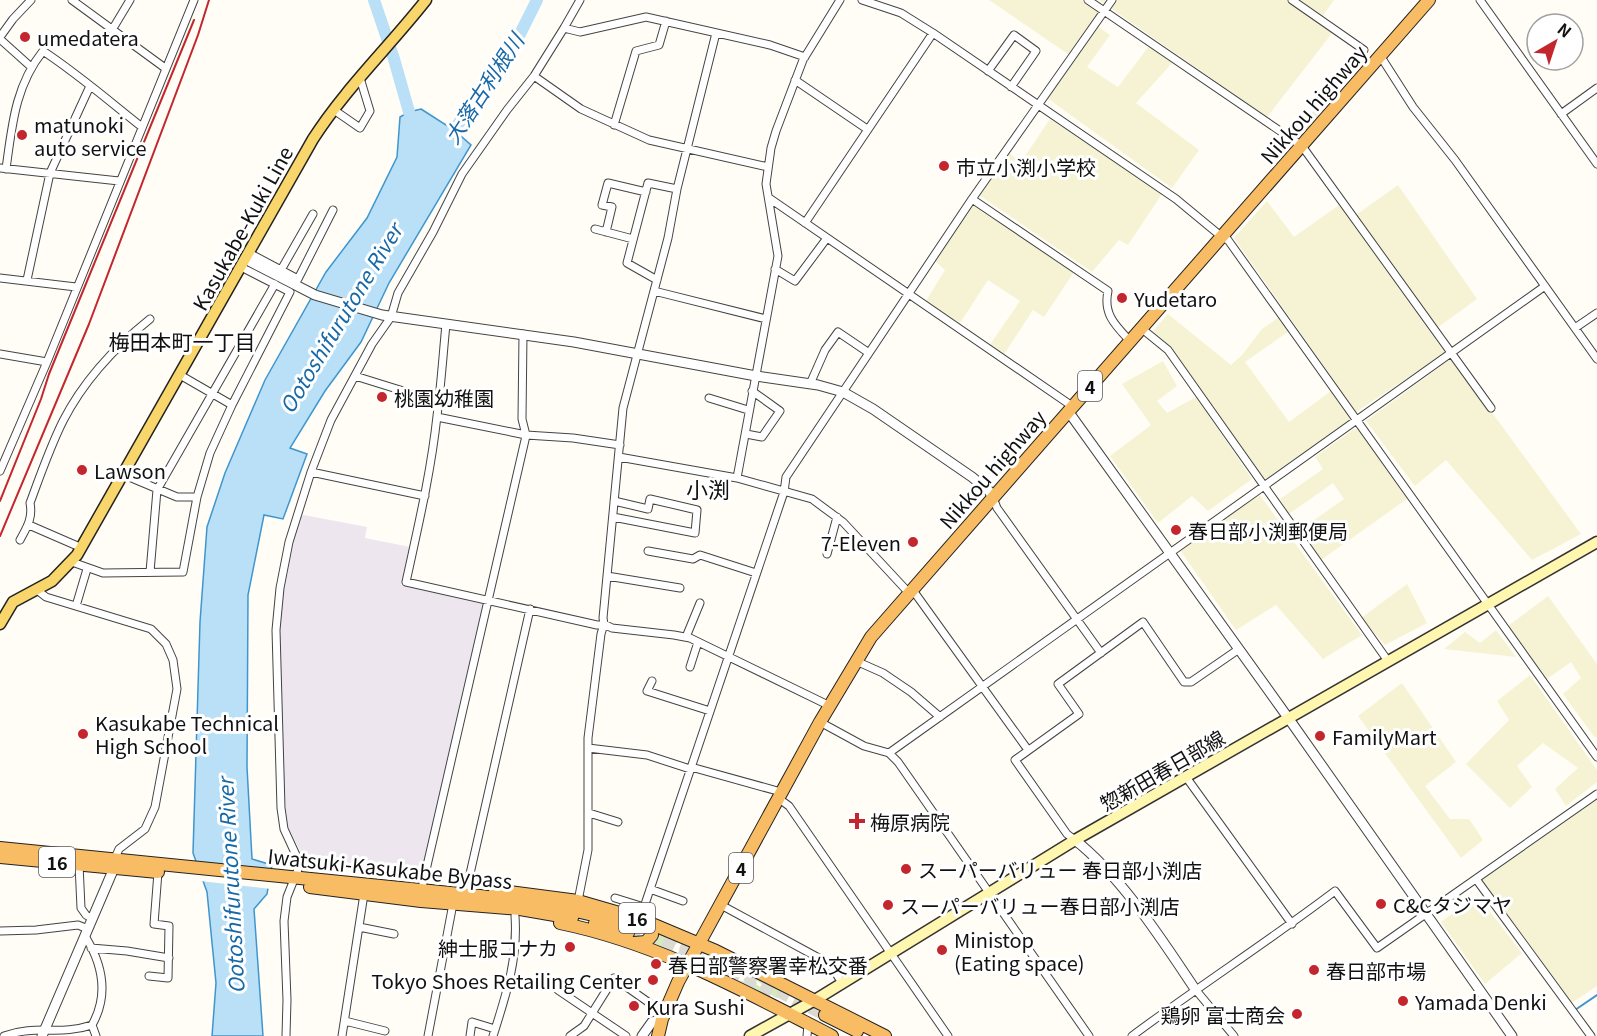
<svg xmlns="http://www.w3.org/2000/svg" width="1597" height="1036" font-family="Georgia,'Noto Sans JP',serif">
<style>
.industrial{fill:#eee6ef}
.farmland{fill:#f6f3d4}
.green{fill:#d5ebbd}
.plaza{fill:#f1ede2}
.water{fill:#b9e0f7;stroke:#3f96cf;stroke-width:1.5}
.pier{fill:#fffdf5}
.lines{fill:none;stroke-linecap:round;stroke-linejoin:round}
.stream{stroke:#3f96cf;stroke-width:2}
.river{stroke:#b9e0f7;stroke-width:12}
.trunk-tunnel{stroke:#dbdad3;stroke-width:12;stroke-dasharray:12 6;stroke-linecap:butt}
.minor-casing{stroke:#444;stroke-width:9}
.tertiary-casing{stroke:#444;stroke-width:11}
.secondary-casing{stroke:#333;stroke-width:13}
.primary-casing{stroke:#222;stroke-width:13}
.trunk-casing{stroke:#222;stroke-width:14}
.minor{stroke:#fff;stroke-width:7}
.tertiary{stroke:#fff;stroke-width:9}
.secondary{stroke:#fff6b0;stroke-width:10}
.primary{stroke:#f9d66b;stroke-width:10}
.trunk{stroke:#f7bc64;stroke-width:12}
.rail{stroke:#c4262e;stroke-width:2}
.poi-dot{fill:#c4262e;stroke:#fff;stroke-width:2}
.labels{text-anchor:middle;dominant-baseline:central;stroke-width:6;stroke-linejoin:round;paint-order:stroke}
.shield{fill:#fff;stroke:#585858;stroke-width:1.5}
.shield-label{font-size:18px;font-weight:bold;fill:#111}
.poi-label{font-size:20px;fill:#111;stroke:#fff;text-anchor:start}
.street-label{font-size:20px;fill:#111;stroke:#fff}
.water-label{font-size:21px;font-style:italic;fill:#1768a6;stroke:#fff}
.neighbourhood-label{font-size:21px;fill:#111;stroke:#fff}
.quarter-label{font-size:22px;fill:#111;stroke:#fff}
</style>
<rect width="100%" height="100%" fill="#fffdf5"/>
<path class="industrial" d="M304 515 367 527 365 538 410 547 401 585 486 604 422 874 306 862 287 825 280 729 278 650 281 593 298 518Z"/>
<path class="farmland" d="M989 0H1082L1099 11 1068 54Z
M1099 0H1334L1319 21 1333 32 1267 117Z
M1097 26 1110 35 1087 67 1118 87 1149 46 1172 63 1136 103 1199 150 1172 188 1047 98Z
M1050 119 1162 194 1128 245 1119 240 1092 272 979 195 1008 152 1021 162Z
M1398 185 1477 299 1437 328 1356 215Z
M1267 201 1294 237 1339 205 1445 353 1356 412 1234 238Z
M969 203 1074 272 1044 317 1033 310 1003 356 989 346 1020 301 988 280 960 323 926 301 945 270 932 258Z
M1168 314 1231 365 1242 355 1262 329 1278 318 1289 331 1245 362 1289 422 1331 391 1352 419 1267 478H1263L1172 350 1153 331Z
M1452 358 1581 534 1532 560 1446 460 1415 486 1366 421Z
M1163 361 1177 386 1157 401 1167 413 1196 397 1252 479 1208 511 1192 496 1158 523 1110 456 1151 425 1122 384Z
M1354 429H1358L1407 499 1321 560 1300 530 1344 499 1333 483 1289 514 1280 499 1323 469 1315 457Z
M1259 494 1362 635 1323 659 1276 605 1236 630 1180 550Z
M1407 584 1427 623 1385 645 1361 618Z
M1548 596 1597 664V736L1595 738 1563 694 1581 678 1571 662 1547 679 1508 626Z
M1496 630 1516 657 1444 649 1465 632 1480 643Z
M1530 675 1597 770V782L1566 806 1555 789 1578 768 1543 743 1517 766 1532 787 1510 808 1466 764 1509 720 1497 701Z
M1402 683 1456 762 1425 786 1450 819H1469L1483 840 1461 858 1358 716Z
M1597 794V986L1570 1004 1478 876Z
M1477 895 1522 953 1485 984 1441 922Z"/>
<path class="green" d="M659 932 679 940 670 952 652 945 657 939Z
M716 955 790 994C769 1006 770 986 755 980 749 977 743 978 736 976 728 973 720 965 713 959Z
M714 963 738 980 758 985 769 997 713 971 709 968Z"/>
<path class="plaza" d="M1356 48 1357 52 1323 104 1328 108 1299 140 1296 139 1305 126V122L1339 75Z"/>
<path class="water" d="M421 109 454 130 471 145 389 283 361 342 325 391 290 448 307 454 283 519 264 515 248 595 247 767 252 859 272 865 267 894 254 909 263 1036H212L216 983 207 892 193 853 200 622 207 527 225 473 265 380 326 272 367 218 397 157 400 117 409 112Z"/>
<path class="pier" d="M193 861 275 869 271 889 200 881Z"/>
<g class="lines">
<path class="stream" d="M1575 1010 1597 995"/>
<path class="river" d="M374 0 394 59 413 126
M445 143 517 40 537 0"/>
<path class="trunk-tunnel" d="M631 924 695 949 825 1015
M628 933 694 958 770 996"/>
<g class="minor-casing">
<path id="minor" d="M72 0 165 68
M862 0 901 13 933 33 1176 199 1222 237 1228 240 1597 757
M1088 0 1302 146 1491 408
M1292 0 1364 50
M1480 0 1597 164
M564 28 580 32 646 17 770 45 805 57
M112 30 130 0
M0 37 13 19 31 0
M0 39 30 66
M1381 57 1413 107 1455 160 1597 359
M988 71 1014 35 1036 51 1011 87
M534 76 581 109 649 140 768 167
M795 80 867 129
M334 110 360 128 370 111 360 78
M1561 114 1597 88
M614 125 636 51 659 45 666 21
M0 168 119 181
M6 169C12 126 15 86 43 51 78 74 109 101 142 127
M769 198 1072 406
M972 199 1108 291C1103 314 1115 325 1130 341
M805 223 933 33
M595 229 633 239
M606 232 612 207 602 205 608 183 646 192
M249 253 298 279 333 210
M775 269 795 281 827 238
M281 270 313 214
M0 278 76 287
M27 280 50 173 90 86
M657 280 627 263 648 183 677 189
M654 291 766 319
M446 324C443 355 441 385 437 416 431 472 418 527 406 582L597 625 604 624 612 628 674 635 690 638 830 706
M1141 328 1168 350 1388 661
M1575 328 1597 313
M0 354 47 362
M355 376 413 394 439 397
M810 384 825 350 838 332 869 353
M709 398 748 410
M232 405 290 292 241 267
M437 417 526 435 573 438 620 445
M746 434 762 437 780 411 752 391
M619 457 737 478 812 499 843 522 909 593
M0 471 47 362 194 0
M311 472 425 496
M122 474 177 497H197L210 453 232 405 180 375
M737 478 778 256 766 184 771 148 776 131 803 60 840 0
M993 498 997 508 1101 653
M613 517 695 533 697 510 650 499 648 509 614 501
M29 525 82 548
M20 540C27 527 33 518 30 503 40 476 50 447 63 421 83 382 115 347 150 319
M648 551 693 559 700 555 756 573
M827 554 837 517
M72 562 103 573 183 572 197 497
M150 572 157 490 275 284
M607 576 680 588
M912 589 1028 750
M37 590 46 597 151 629 166 644 173 660 177 689 155 807 145 829 119 849 114 860
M76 606 87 569
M686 637 700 603
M856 661 883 673 911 692 940 717
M690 667 698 642
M652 681 647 691 710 711
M820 722 864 746 889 753 898 762 1089 1036
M588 748 647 755 690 769
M889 753 1545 286
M691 767 781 792
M1186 777 1292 924
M778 798 789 806 948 1036
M589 813 618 822
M1075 840 1067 834 1015 760 1079 714 1058 684 1143 622 1184 682H1191L1239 649
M79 864 81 908 86 915 92 918
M1476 879 1591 1036
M423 883 525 440 526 435 522 419 523 334
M467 887 530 609
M650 889 683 901
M615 898 644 907
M578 901 588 850V738L601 634 604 624 603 618 623 408 668 238 677 189 716 33
M721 905 830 964 842 983
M640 919 784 492 786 477 972 199 1112 0
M359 927 394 934
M0 931 36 930 78 925 88 929
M91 948 127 951 169 958
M149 976 168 978 169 926 154 924 158 872
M1195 989 1234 1036
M558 990 626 1036
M345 1021 385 1031
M92 1025 96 1036
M4 1036C37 1024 59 1036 92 1025 109 995 103 965 85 936
M286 1036 287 1000 284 921 287 897 299 867 296 855 284 829 281 808 276 630 280 588 289 542 311 472 331 420 372 344 391 317 398 293 433 232 462 174 507 110 534 76 564 28 580 0
M342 1036 364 894
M428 1036 452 909
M470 1036 472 1022 495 1029
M493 1036C506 995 518 960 515 916
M570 1036 584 1026 614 978 658 1009 665 1011
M807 1036 808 1024
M1132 1036C1199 986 1269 941 1335 891L1377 948 1597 794"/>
</g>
<g class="tertiary-casing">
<path id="tertiary" d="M245 259 315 295 382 315 574 342 756 376 818 385 843 392 873 409 972 477 989 491 993 498
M1068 411 1289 719 1512 1036
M1075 840C1122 877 1162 940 1195 989
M42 1036 114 868
M642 1036 652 1022 662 1019"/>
</g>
<g class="secondary-casing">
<path id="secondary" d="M750 1036 815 1000 1075 840 1597 542"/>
</g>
<g class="primary-casing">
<path id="primary" d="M0 624 13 602 52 581 77 555 313 139C345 89 389 47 426 0"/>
</g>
<g class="trunk-casing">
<path id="trunk" d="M0 848 480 896 555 906 631 924
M0 857 158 872
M310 887 421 901 520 909 572 918
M495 890 578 901 640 919 716 951 885 1036
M560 923C658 943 744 991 832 1036
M595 923 628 933
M634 943 646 942 652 935V928L644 921
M825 1015 857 1031
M658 1036 662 1019 678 982 820 722 871 637 1429 0"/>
</g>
<use href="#minor" class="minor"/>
<use href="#tertiary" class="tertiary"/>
<use href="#secondary" class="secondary"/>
<use href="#primary" class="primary"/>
<use href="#trunk" class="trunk"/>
<path class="rail" d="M0 501 41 399 49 374 194 20
M0 536 89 324 198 35 209 0"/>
</g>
<g class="poi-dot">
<circle cx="25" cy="37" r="6"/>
<circle cx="22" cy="135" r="6"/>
<circle cx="944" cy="166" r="6"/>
<circle cx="1122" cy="298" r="6"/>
<circle cx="382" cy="397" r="6"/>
<circle cx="82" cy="470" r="6"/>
<circle cx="1176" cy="530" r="6"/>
<circle cx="913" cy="542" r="6"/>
<circle cx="83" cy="734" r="6"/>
<circle cx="1320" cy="736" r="6"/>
<path d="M854 812h6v6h6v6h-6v6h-6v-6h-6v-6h6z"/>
<circle cx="906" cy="869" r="6"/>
<circle cx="1381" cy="904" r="6"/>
<circle cx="888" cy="905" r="6"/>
<circle cx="570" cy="947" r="6"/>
<circle cx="942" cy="950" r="6"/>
<circle cx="656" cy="964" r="6"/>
<circle cx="1314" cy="970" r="6"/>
<circle cx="653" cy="980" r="6"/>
<circle cx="1403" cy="1001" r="6"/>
<circle cx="634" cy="1006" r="6"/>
<circle cx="1297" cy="1014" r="6"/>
</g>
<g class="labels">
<g class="shield">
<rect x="1078" y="371" width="24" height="30" rx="4.5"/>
<rect x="39" y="847" width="36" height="30" rx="4.5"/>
<rect x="729" y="853" width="24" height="30" rx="4.5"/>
<rect x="619" y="903" width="36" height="30" rx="4.5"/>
</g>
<g class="shield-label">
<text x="1090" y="386">4</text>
<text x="57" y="862">16</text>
<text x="741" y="868">4</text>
<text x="637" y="918">16</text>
</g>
<g class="poi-label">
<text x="37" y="37">umedatera</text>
<text x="34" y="124">matunoki<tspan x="34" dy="23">auto service</tspan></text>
<text x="956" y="166">市立小渕小学校</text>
<text x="1134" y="298">Yudetaro</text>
<text x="394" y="397">桃園幼稚園</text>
<text x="94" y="470">Lawson</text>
<text x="1188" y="530">春日部小渕郵便局</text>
<text x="901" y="542" text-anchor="end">7-Eleven</text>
<text x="95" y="722">Kasukabe Technical<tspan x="95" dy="23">High School</tspan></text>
<text x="1332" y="736">FamilyMart</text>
<text x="870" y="821">梅原病院</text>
<text x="918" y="869">スーパーバリュー 春日部小渕店</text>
<text x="1393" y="904">C&amp;Cタジマヤ</text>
<text x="900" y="905">スーパーバリュー春日部小渕店</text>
<text x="954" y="939">Ministop<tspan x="954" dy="23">(Eating space)</tspan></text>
<text x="558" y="947" text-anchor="end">紳士服コナカ</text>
<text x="668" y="964">春日部警察署幸松交番</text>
<text x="1326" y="970">春日部市場</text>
<text x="641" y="980" text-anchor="end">Tokyo Shoes Retailing Center</text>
<text x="1415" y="1001">Yamada Denki</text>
<text x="646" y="1006">Kura Sushi</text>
<text x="1285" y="1014" text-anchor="end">鶏卵 富士商会</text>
</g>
<g class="street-label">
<text transform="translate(1313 104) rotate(-49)">Nikkou highway</text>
<text transform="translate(242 228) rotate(-61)">Kasukabe-Kuki Line</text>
<text transform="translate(992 469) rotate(-49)">Nikkou highway</text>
<text transform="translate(1162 770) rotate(-30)">惣新田春日部線</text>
<text transform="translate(390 868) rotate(6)">Iwatsuki-Kasukabe Bypass</text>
</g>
<g class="water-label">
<text transform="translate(483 88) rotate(-57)">大落古利根川</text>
<text transform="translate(340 318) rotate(-59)">Ootoshifurutone River</text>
<text transform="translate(230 886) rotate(-93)">Ootoshifurutone River</text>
</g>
<g class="neighbourhood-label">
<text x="182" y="341">梅田本町一丁目</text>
</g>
<g class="quarter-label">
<text x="708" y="488">小渕</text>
</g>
</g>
<g transform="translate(1555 42) rotate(39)"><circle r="28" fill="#ffffff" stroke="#a0a0a0" stroke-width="1.5"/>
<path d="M0-4.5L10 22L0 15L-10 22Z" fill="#c4262e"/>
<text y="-9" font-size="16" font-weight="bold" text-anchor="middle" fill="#111111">N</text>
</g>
</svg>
